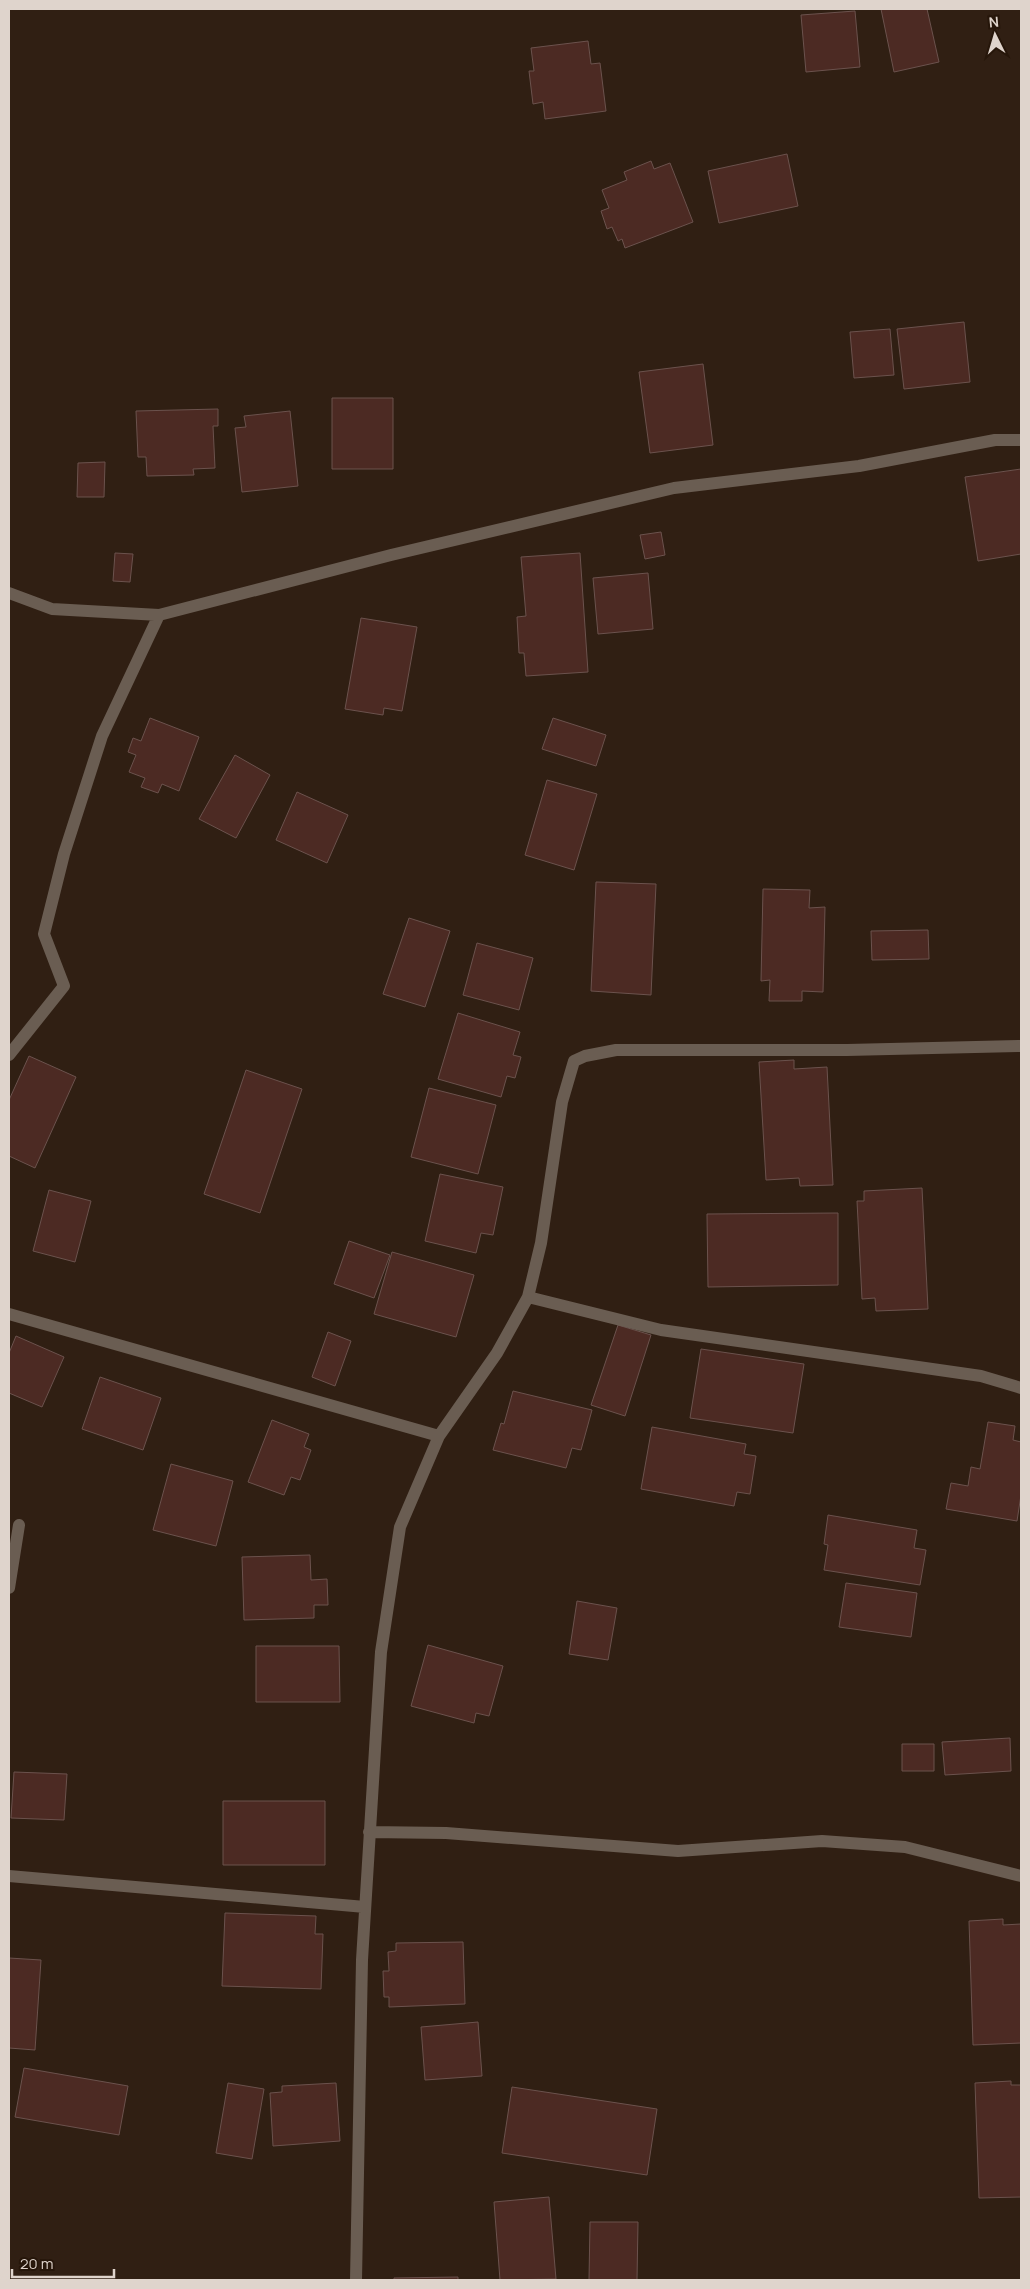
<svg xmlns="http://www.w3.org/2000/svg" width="1030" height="2289" font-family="Manrope,sans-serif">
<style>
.building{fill:#4c2a23;stroke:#6b524d}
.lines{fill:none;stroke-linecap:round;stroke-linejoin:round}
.street{stroke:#6a5d52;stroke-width:12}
</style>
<rect width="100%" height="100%" fill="#301f13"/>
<path class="building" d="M881 9H927L939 62 894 72Z
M855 11 860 67 806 72 801 15Z
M588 41 591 64 600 63 606 111 545 119 543 102 533 104 529 71H534L531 48Z
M787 154 798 206 719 223 708 171Z
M651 161 654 169 670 163 693 222 625 248 622 239 618 241 612 227 607 229 601 211 609 208 602 190 627 180 624 172Z
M964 322 970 382 904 389 897 329Z
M890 329 894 375 854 378 850 332Z
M703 364 713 445 650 453 639 372Z
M332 398H393V469H332Z
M218 409V426H213L215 468 193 469 194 475 147 476 146 457H138L136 411Z
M290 411 298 486 242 492 235 428 246 427 244 416Z
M105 462 104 497H77L78 463Z
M1021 469V554L978 561 965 477Z
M661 532 665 555 645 559 640 535Z
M115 553 133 554 130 582 113 581Z
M580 553 588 672 526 676 524 653H519L517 617 526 616 521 557Z
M648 573 653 629 598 634 593 578Z
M361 618 417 627 402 711 384 708 383 715 345 709Z
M150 718 199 737 179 791 162 784 158 793 141 787 145 778 129 772 136 755 128 752 133 738 141 741Z
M553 718 606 735 596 766 542 749Z
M235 755 270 775 236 838 199 819Z
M547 780 597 794 574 870 525 855Z
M297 792 348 815 327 863 276 840Z
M596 882 656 884 651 995 591 991Z
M763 889 810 890 809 908 825 907 823 992 802 991V1001H769L770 980 761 981Z
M409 918 450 931 425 1007 383 994Z
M928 930 929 959 872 960 871 931Z
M477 943 533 958 519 1010 463 995Z
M458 1013 520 1032 513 1055 521 1057 515 1078 507 1076 501 1097 438 1079Z
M29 1056 76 1077 35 1168 9 1156V1100Z
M794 1060V1069L827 1067 833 1185 800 1186 799 1178 766 1180 759 1062Z
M246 1070 302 1089 260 1213 204 1194Z
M429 1088 496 1105 478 1174 411 1157Z
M440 1174 503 1187 493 1235 481 1233 476 1253 425 1241Z
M922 1188 928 1309 876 1311 875 1298 862 1299 857 1201H864V1191Z
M49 1190 91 1201 75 1262 33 1251Z
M838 1213V1285L708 1287 707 1214Z
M349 1241 390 1255 374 1298 334 1284Z
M392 1252 474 1275 456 1337 374 1314Z
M618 1325 651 1335 625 1416 591 1405Z
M328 1332 351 1341 335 1386 312 1377Z
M16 1336 64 1357 42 1407 9 1393V1353Z
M701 1349 804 1364 793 1433 690 1418Z
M100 1377 161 1398 143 1450 82 1429Z
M513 1391 592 1410 581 1450 572 1448 566 1468 493 1450 501 1423 504 1424Z
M272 1420 309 1434 304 1447 311 1450 300 1480 291 1477 284 1495 248 1482Z
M988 1422 1015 1426 1013 1440 1021 1442V1495L1017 1521 946 1509 951 1483 968 1486 971 1467 980 1469Z
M652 1427 746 1444 744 1454 756 1456 750 1494 737 1492 734 1506 641 1489Z
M171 1464 233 1481 216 1546 153 1530Z
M828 1515 917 1530 914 1548 926 1550 920 1585 824 1570 828 1545 824 1544Z
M310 1555 311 1580 327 1579 328 1605H314V1618L244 1620 242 1557Z
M846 1583 917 1593 911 1637 839 1627Z
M577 1601 617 1608 608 1660 569 1654Z
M428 1645 503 1666 489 1716 476 1713 474 1723 411 1706Z
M256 1646H339L340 1702H256Z
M1010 1738 1011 1771 945 1775 942 1742Z
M902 1744H934V1771H902Z
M14 1772 67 1774 64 1820 11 1818Z
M223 1801H325V1865H223Z
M225 1913 316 1916 315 1934H323L321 1989 222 1986Z
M1003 1919V1925L1021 1924V2043L973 2045 969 1921Z
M463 1942 465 2004 389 2007V1997H384L383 1971H389L388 1952 396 1951V1943Z
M9 1958 41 1960 35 2050 9 2048Z
M478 2022 482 2076 425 2080 421 2027Z
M24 2068 128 2086 119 2135 15 2117Z
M1011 2081V2085H1021V2197L979 2198 975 2083Z
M228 2083 264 2089 252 2159 216 2153Z
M336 2083 340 2141 273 2146 270 2093 282 2092V2086Z
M512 2087 657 2109 647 2175 502 2153Z
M549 2197 556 2279 500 2280 494 2202Z
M590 2222H638L637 2280H589Z
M458 2277V2280H394V2278Z"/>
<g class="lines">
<path class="street" d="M9 593 52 609 159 615 391 555 674 488 859 466 995 440H1021
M9 1055 64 986 44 934 64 854 102 736 159 615
M528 1297 661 1330 981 1376 1021 1388
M9 1314 439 1436
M9 1588 19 1525
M369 1832 446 1833 678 1851 822 1841 905 1847 1021 1876
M9 1876 365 1907
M356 2280 362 1960 381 1652 400 1527 439 1436 497 1353 528 1297 541 1243 562 1102 574 1061 585 1056 616 1050H847L1021 1046"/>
</g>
<rect width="1030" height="2289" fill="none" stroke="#dfd4cc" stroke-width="20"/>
<g transform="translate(995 35) rotate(355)" stroke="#26160a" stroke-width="4" paint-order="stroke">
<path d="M0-4L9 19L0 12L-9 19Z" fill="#dfd4cc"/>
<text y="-8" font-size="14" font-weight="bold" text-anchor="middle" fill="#dfd4cc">N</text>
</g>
<path d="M12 2269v8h102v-8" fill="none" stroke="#dfd4cc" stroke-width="2.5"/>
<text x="20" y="2269" font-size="15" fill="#dfd4cc" stroke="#26160a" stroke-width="4" paint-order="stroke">20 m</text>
</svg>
